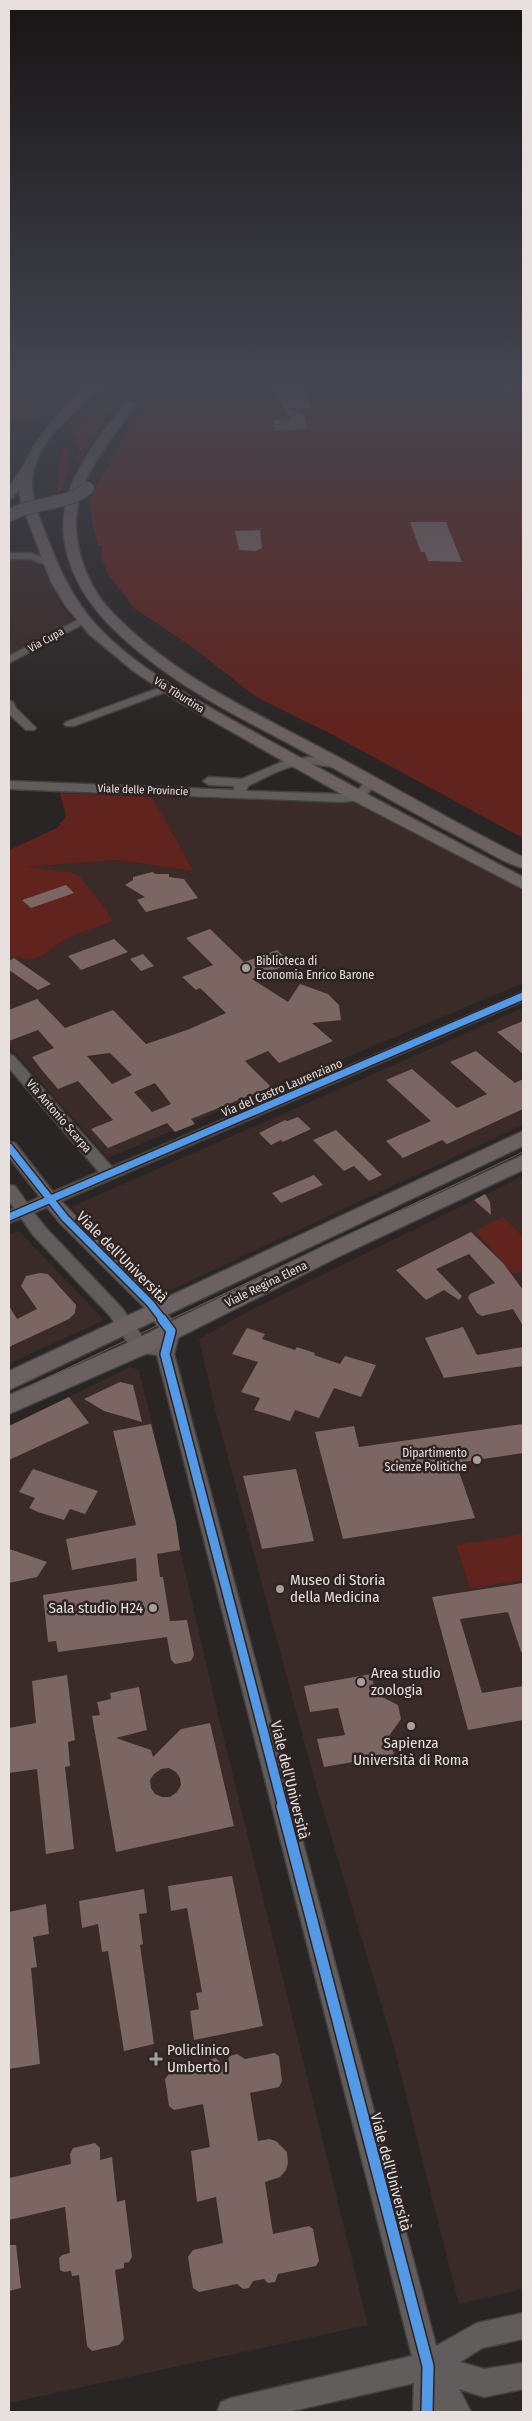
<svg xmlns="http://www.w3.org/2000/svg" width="532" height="2421" font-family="'Fira Sans Condensed',sans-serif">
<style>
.built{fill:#3a2a28}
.green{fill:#60231d}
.building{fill:#7b6664;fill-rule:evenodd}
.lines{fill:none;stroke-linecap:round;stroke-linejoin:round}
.minor-casing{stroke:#454140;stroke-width:3}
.major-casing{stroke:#454140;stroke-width:3}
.minor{fill:#615d5d;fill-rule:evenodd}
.major{fill:#6b6161;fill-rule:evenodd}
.tram{stroke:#625e5e;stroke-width:1}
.major-bridge-casing{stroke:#454140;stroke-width:14;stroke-linecap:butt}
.major-bridge{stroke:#6b6161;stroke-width:12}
.cycleway-far2-casing{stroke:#2d2322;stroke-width:10}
.cycleway-far1-casing{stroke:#2d2322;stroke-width:12}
.cycleway-casing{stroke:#2d2322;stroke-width:14}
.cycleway-far2{stroke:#5399e6;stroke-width:7}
.cycleway-far1{stroke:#5399e6;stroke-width:9}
.cycleway{stroke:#5399e6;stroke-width:11}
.poi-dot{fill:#a59f9e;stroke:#2d2322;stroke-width:2}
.labels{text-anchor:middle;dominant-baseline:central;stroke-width:5;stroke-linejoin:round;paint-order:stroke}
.far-street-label{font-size:11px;fill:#e7e0df;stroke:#2d2322}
.poi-label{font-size:12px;fill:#e7e0df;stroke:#2d2322;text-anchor:start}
.street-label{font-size:12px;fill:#e7e0df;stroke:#2d2322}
.near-street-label{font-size:15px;fill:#e7e0df;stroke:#2d2322}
.near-poi-label{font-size:15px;fill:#e7e0df;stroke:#2d2322;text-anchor:start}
</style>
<rect width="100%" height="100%" fill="#2a2525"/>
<path class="built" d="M16 557 32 558 41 563 60 603 75 624 67 625 9 656V558Z
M152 797 355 803 523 891V983L108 1158 9 1046V868L115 860 194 871Z
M523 1008V1125L162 1294 71 1207Z
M523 1176V2289L459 2304 393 2043 317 1789 215 1409 199 1339 249 1311Z
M19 1231 104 1320 9 1364V1235Z
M130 1367 139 1370 175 1518 180 1550 220 1723 368 2325 9 2403V1426Z"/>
<path class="green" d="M53 387H89L63 408 54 409 59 400 50 392 56 389Z
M523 387V838L331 734 256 697 192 647 134 608 108 574 102 559V546H98L92 523 90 498 153 388Z
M9 394C24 398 30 406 36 420L9 422Z
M103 408H113L80 460H77L80 447 72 433 77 424H82L92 412Z
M65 444C72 463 69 480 57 496L59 461Z
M60 793 152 797 194 871 115 860 28 867 70 872 80 877 105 908 112 921C98 927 84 931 71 936 54 943 39 968 18 956L9 958V850L57 828 66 816Z
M503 1217 523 1237V1271L513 1274 475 1231Z
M523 1534V1580L470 1588 456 1545Z"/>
<path class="building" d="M274 387H301L311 408H284L305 415 308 429 275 431 273 420 290 419 281 402Z
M410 522H446L462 562 428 561 425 552H421Z
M260 530 262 548 256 551 239 550 235 531Z
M152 872 156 874H169V877L184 879 198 898 146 912 137 900 145 897 125 885 133 880V877Z
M66 885 74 893 31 908 22 900Z
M210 929 244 962 277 950 291 963 252 979 288 1002 300 984 328 994 339 1005 341 1020 312 1023 333 1041 279 1063 268 1051 245 1061 271 1087 191 1119 195 1124 175 1132 167 1123 108 1148 91 1129 113 1120 78 1081 58 1089 41 1069 32 1057 54 1048 38 1030 9 1041V1010L37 999 65 1028 113 1010 146 1044 187 1030 226 1013 200 988 196 990 182 977 213 965 186 938ZM110 1053 132 1075 112 1084 87 1056ZM155 1083 171 1104 152 1112 134 1092Z
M114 939 128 952 81 970 68 956Z
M143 954 154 966 141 971 130 959Z
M14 958 51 984 38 990 9 970V961Z
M523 1021V1054L497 1032Z
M476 1051 515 1083 523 1079V1109L447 1144 442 1140 403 1158 386 1141 431 1121 386 1080 412 1069 457 1108 487 1094 450 1062Z
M298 1117 311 1129 283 1142 281 1140 271 1145 259 1133 285 1120 287 1121Z
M336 1130 382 1175 369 1181 354 1166 344 1171 313 1140Z
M314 1175 323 1185 281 1203 272 1193Z
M485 1194 490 1202 491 1215 474 1200Z
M471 1232 503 1263 523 1290V1326L513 1309 482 1316 477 1313 468 1298 470 1294 495 1283 469 1254 436 1269 462 1296 459 1300 444 1290 426 1300 396 1270Z
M40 1273 48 1274 76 1305 75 1313 69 1319 9 1347V1306L17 1319 37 1309 21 1286 26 1276Z
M463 1327 477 1355 523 1347V1366L444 1378 425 1338Z
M247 1328 265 1334 262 1339 295 1350 297 1347 315 1353 314 1355 340 1364 345 1356 376 1365 361 1397 334 1388 319 1418 295 1410 290 1421 254 1410 260 1398 241 1392 258 1362 232 1354Z
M120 1382 133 1385 142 1422 104 1411 84 1399Z
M69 1397 89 1423 9 1460V1426Z
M151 1424 176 1522 180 1550 157 1554 160 1577H163L170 1621 187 1620 194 1655 191 1661 175 1664 171 1660 167 1637 58 1652 56 1641 48 1642 43 1595 137 1581 136 1558 72 1570 66 1539 136 1525 113 1431Z
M523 1424V1453L456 1463 475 1518 343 1539 315 1432 354 1426 359 1447Z
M33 1469 71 1482 98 1491 85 1514 70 1509 64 1520 38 1512 29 1508 35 1498 19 1492Z
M296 1469 314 1541 262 1549 243 1476Z
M9 1549 27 1555 47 1562 37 1577 9 1583Z
M523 1583V1651L521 1652 508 1612 460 1619 482 1693 523 1686V1720L468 1730 432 1597Z
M371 1674 376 1694 398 1705 401 1719 389 1736 394 1755 324 1767 317 1739 345 1735 338 1708 310 1712 304 1686Z
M67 1675 75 1740 68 1742 70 1766 65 1767 74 1849 46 1854 37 1769 9 1773V1728L36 1723 32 1681Z
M139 1687 147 1730 116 1738 151 1750 153 1757 181 1729 210 1723 234 1826 116 1852 92 1716 100 1715 97 1702 111 1699 110 1693ZM169 1768 176 1772 180 1778 181 1785 177 1792 170 1797H162L155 1794 151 1788 150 1780 154 1774 161 1769Z
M232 1876 263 2026 194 2040 190 2011 199 2009 196 1993 202 1992 187 1908 171 1911 168 1886Z
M144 1889 147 1913 139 1914 143 1944 140 1945 154 2044 124 2051 108 1951 102 1952 98 1924 82 1928 79 1901Z
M46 1904 49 1934 33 1937 37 1967 31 1968 40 2064 9 2069V1912Z
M274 2053 279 2056 282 2081 279 2087 250 2093 258 2141 269 2139 276 2141 287 2152 288 2163 286 2170 280 2177 265 2182 273 2234 309 2226 313 2229 319 2261 316 2266 278 2274 275 2282 268 2283 264 2279 253 2281 249 2288 243 2289 237 2284 199 2292 193 2288 188 2257 193 2250 223 2243 216 2197 197 2202 191 2151 210 2147 203 2104 174 2110 169 2106 165 2079 169 2074 205 2066 209 2060 216 2058 224 2067 230 2056 237 2054 245 2059Z
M95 2143 100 2148V2160L112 2157 117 2202 125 2200 132 2257 129 2262 124 2263V2268L115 2270 124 2339 119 2345 92 2351 87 2346 79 2275 72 2276 71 2271 64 2272 60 2270 59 2258 62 2255 70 2253 65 2207 9 2220V2178L71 2164 70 2154 73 2148Z
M9 2245H16L21 2288 9 2291Z"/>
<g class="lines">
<g class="minor-casing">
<path id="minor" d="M9 553H31L57 564 52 567 30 559H9Z
M83 617 88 620 87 622 9 663V656Z
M167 685 173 688 171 690 74 726H66L64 724 66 722Z
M9 701 13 702 16 708 36 728 34 730H26L9 714Z
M309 757 336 759 342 763C335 770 318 764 308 764 286 765 267 777 248 786L246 791 342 794H354L367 780H375L377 783 362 800 342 802 9 789V781L234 790V786L209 785 203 781 209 777 242 779 284 761Z
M523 992V1001L61 1201 156 1299 180 1331 174 1354 436 2346 477 2323 523 2313V2339L482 2348 460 2362 484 2369 523 2363V2389L484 2397 459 2389 471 2412H442L441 2410V2412H413L414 2383 288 2412H217L221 2402 231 2398 412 2356 157 1355 134 1352 110 1316 34 1236 21 1218 9 1223V1211L14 1208 9 1201V1185L15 1186 27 1203 40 1197 9 1157V1142L15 1143 53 1192 99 1172 9 1068V1054L14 1056 112 1167ZM47 1207 59 1222 144 1307 162 1332 159 1345 146 1342 122 1308 46 1228 34 1213Z"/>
</g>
<g class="major-casing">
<path id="major" d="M86 387H98C75 415 45 431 34 469 28 492 37 511 45 532 59 568 72 599 98 627 141 673 208 706 263 737 349 785 436 831 523 877V889L352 800 179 702 132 670 89 634 65 605 51 582 21 502 19 489 13 498 9 499C9 481 16 479 24 465 39 434 59 410 86 387Z
M129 402 135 405C109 443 74 480 76 529 78 559 91 590 111 611 174 678 261 715 340 758 401 791 461 826 523 857V868C509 865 495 856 482 849 451 833 420 816 389 799 355 780 321 761 286 742 230 713 171 682 124 639 95 613 72 583 65 544 55 488 94 445 125 403Z
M523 1131V1146L9 1390V1371Z
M523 1155V1170L340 1256 148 1353 9 1414V1395L132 1341 324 1246Z"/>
</g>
<use href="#minor" class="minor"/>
<use href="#major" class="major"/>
<path class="tram" d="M9 1396 523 1152"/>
<g class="major-bridge-casing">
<path id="major-bridge" d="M9 516C33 501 67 506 88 488"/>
</g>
<use href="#major-bridge" class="major-bridge"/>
<g class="cycleway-far2-casing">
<path id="cycleway-far2" d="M9 1147 65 1218 150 1303 163 1320
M9 1217 523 996"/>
</g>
<g class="cycleway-far1-casing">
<path id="cycleway-far1" d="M162 1319 171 1331 165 1354 283 1807"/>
</g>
<g class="cycleway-casing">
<path id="cycleway" d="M282 1806 428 2366 427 2412"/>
</g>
<use href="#cycleway-far2" class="cycleway-far2"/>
<use href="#cycleway-far1" class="cycleway-far1"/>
<use href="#cycleway" class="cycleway"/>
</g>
<linearGradient id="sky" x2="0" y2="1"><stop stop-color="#171414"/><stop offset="0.53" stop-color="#444651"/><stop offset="1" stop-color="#444651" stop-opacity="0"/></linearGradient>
<rect width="532" height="726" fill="url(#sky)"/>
<g class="poi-dot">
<circle cx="246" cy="968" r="5"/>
<circle cx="477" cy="1460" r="5"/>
<circle cx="280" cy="1589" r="5"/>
<circle cx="153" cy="1608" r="5"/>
<circle cx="361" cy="1682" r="5"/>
<circle cx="411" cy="1726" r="5"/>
<path d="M153.5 2051.5h5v5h5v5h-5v5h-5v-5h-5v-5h5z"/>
</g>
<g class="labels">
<g class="far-street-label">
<text transform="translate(46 640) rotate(-29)">Via Cupa</text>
<text transform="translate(179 695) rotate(32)">Via Tiburtina</text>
<text transform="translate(143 790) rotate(2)">Viale delle Provincie</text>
</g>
<g class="poi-label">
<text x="256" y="961">Biblioteca di<tspan x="256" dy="14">Economia Enrico Barone</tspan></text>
<text x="467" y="1453" text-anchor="end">Dipartimento<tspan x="467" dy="14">Scienze Politiche</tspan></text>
</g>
<g class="street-label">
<text transform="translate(282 1088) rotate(-23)">Via del Castro Laurenziano</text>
<text transform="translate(59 1116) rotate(49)">Via Antonio Scarpa</text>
<text transform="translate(266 1284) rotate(-26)">Viale Regina Elena</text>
</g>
<g class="near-street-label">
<text transform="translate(122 1257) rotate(45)">Viale dell'Università</text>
<text transform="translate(290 1780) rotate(76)">Viale dell'Università</text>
<text transform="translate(391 2172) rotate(75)">Viale dell'Università</text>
</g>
<g class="near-poi-label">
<text x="290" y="1580">Museo di Storia<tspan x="290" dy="17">della Medicina</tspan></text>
<text x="143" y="1608" text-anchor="end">Sala studio H24</text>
<text x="371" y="1673">Area studio<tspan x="371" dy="17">zoologia</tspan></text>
<text x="411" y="1743" text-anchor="middle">Sapienza<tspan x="411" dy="17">Università di Roma</tspan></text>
<text x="167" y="2050">Policlinico<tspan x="167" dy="17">Umberto I</tspan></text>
</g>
</g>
<rect width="532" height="2421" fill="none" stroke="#e7e0df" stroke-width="20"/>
</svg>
